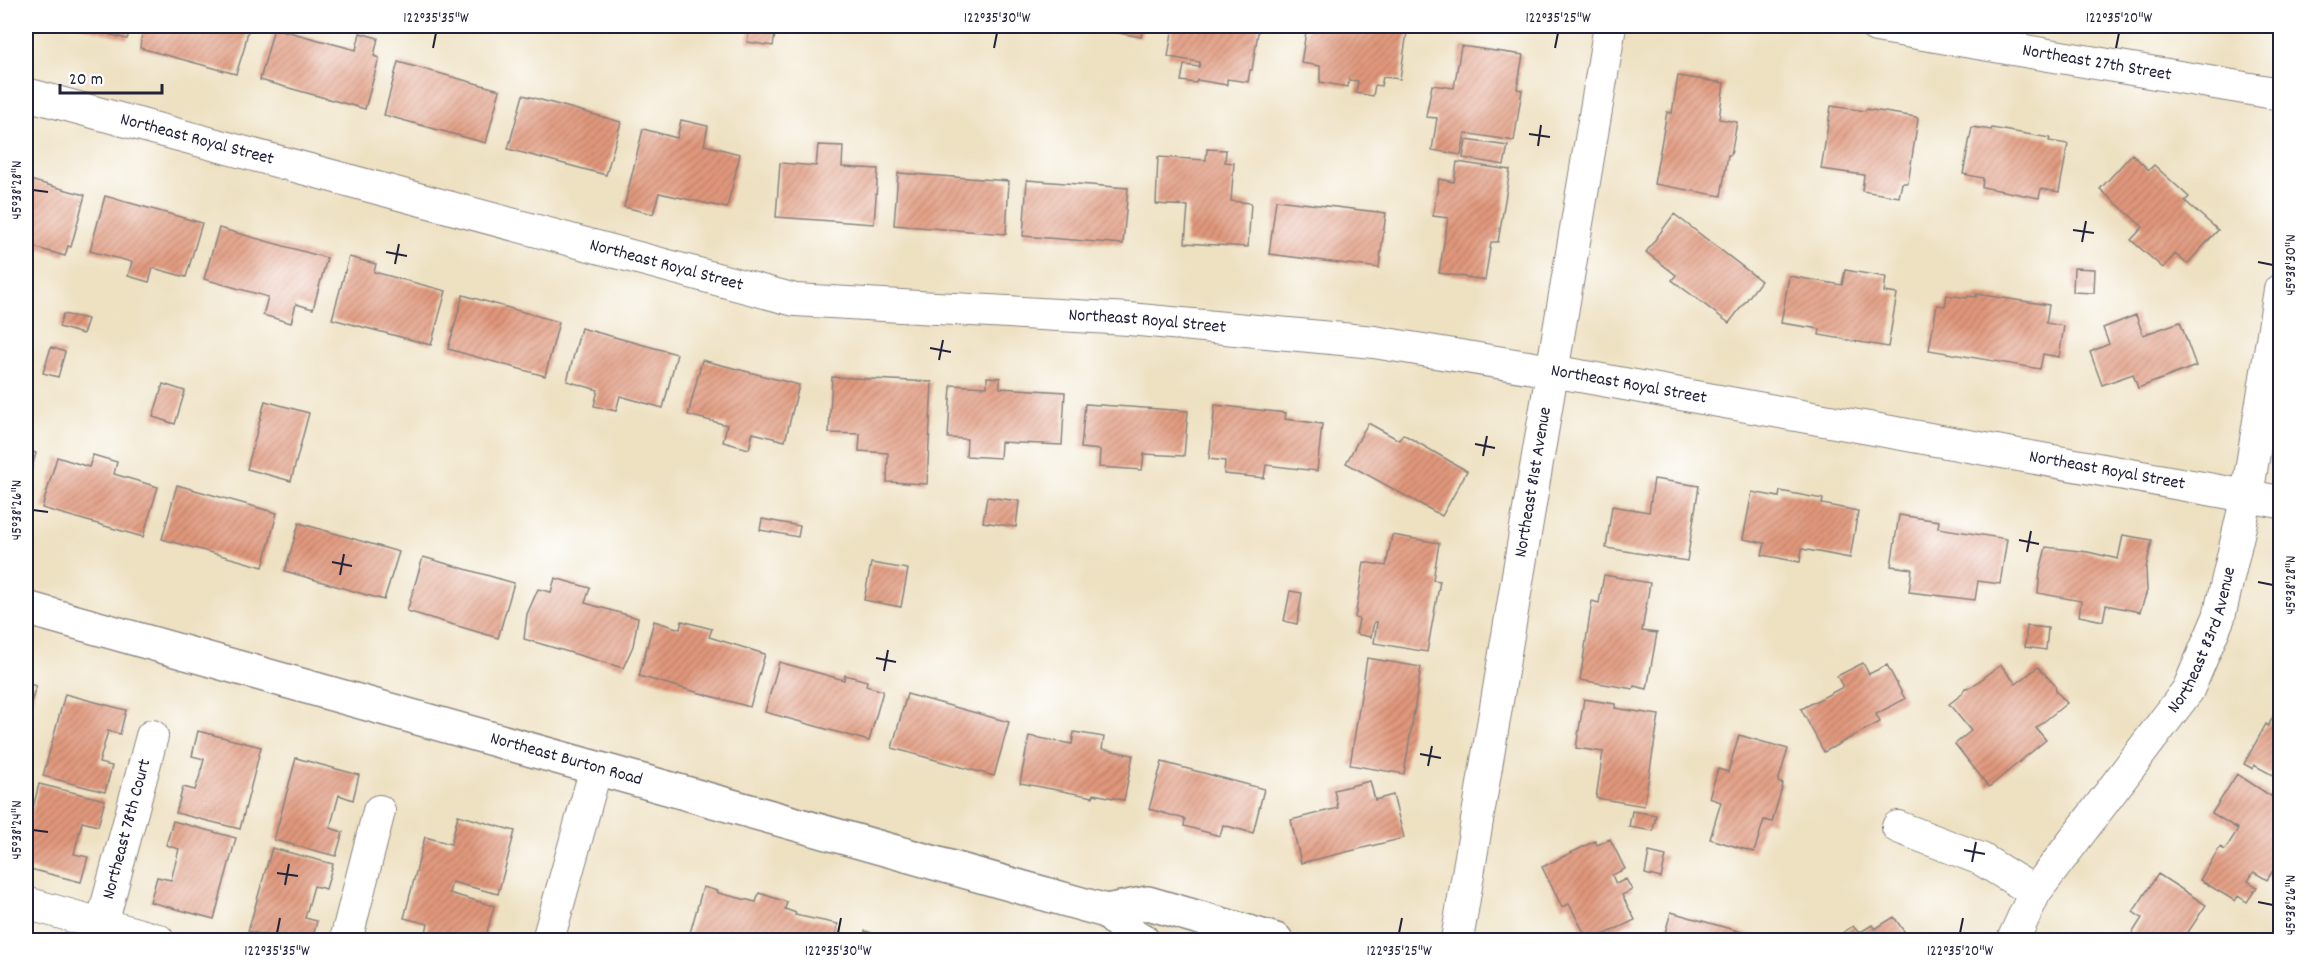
<svg xmlns="http://www.w3.org/2000/svg" width="2306" height="966" font-family="Dekko,sans-serif">
<style>
.building{fill:url(#building-hatch)}
.lines{fill:none;stroke-linecap:round;stroke-linejoin:round}
.minor-casing{stroke:#88827e;stroke-width:34}
.secondary-casing{stroke:#88827e;stroke-width:36}
.minor{stroke:#fff;stroke-width:32}
.secondary{stroke:#fff;stroke-width:33}
.ticks{fill:none;stroke:#22223b;stroke-width:2}
.labels{text-anchor:middle;dominant-baseline:central;stroke-width:5;stroke-linejoin:round;paint-order:stroke}
.street-label{font-size:18px;fill:#22223b;stroke:#fff}
.neatline{fill:none;stroke:#22223b;stroke-width:2}
.ticks-label{font-size:15px;text-anchor:middle;fill:#22223b}
</style>
<defs>
<pattern id="building-hatch" width="6" height="6" patternUnits="userSpaceOnUse" patternTransform="scale(1.5)"><rect width="6" height="6" fill="#e1987c"/><path d="M-1 1l2-2M0 6l6-6M5 7l2-2" fill="none" stroke="#b67c67"/></pattern>
</defs>
<rect width="100%" height="100%" fill="#fff"/>
<filter id="ink" filterUnits="userSpaceOnUse"><feTurbulence type="fractalNoise" baseFrequency=".0167" numOctaves="2"/><feDisplacementMap in="SourceGraphic" scale="12" xChannelSelector="R" yChannelSelector="G"/><feConvolveMatrix kernelMatrix="1 2 1 2 8 2 1 2 1" color-interpolation-filters="sRGB"/></filter>
<filter id="wash" filterUnits="userSpaceOnUse"><feTurbulence type="fractalNoise" baseFrequency=".008" numOctaves="4" result="noise"/><feDisplacementMap in="SourceGraphic" scale="24" xChannelSelector="R" yChannelSelector="G"/><feGaussianBlur stdDeviation="1.35" result="paint"/><feColorMatrix in="noise" values="0 0 0 0 0 0 0 0 0 0 0 0 0 0 0 0 0 1.4 0 .05"/><feComposite in="paint" operator="in"/></filter>
<g filter="url(#wash)">
<rect width="100%" height="100%" fill="#eee1c2"/>
<g id="blocks">
<path class="building" d="M78 26H131L127 39Z
M143 26H249L244 49 236 74 140 48Z
M750 26 776 28 773 46 747 42Z
M1083 26H1143L1141 37Z
M1173 26H1259L1252 70H1250L1248 82 1227 79V85L1197 80 1196 83 1181 81 1184 65 1199 67 1200 62 1168 57Z
M1307 26H1366L1407 32 1400 79 1383 77 1381 86 1375 85 1373 96 1356 93 1358 81 1349 80 1348 87 1320 82V66L1301 63Z
M274 28 356 50 360 33 378 38 374 56 379 58 365 109 260 80Z
M1461 46 1523 55 1517 89 1522 90 1514 141 1465 133 1461 155 1432 150 1437 118 1426 117 1432 85 1454 88Z
M398 62 500 90 486 143 384 115Z
M1678 76 1724 83 1719 119 1737 122 1731 155H1728L1721 196 1654 184 1667 112 1672 113Z
M523 95 621 122 606 175 508 149Z
M1831 106 1865 111 1866 109 1916 117 1918 119 1908 183H1902L1899 197 1862 191 1864 175 1821 169Z
M681 120 708 126 704 145 740 154 727 208 659 193 653 214 624 207 643 129 677 138Z
M1972 127 1991 130 1992 128 2050 138 2049 141 2068 144 2059 192 2041 189 2039 198 1982 187 1983 178 1963 174Z
M1466 140 1508 146 1504 165 1463 158Z
M818 145 843 146 842 167 878 169 874 224 776 217 780 163 816 166Z
M1207 149 1226 150 1225 162 1234 163 1231 201 1251 203 1248 247 1185 243 1188 206 1156 204 1158 157 1206 160Z
M2132 154 2149 170 2154 165 2189 197 2185 201 2218 230 2187 264 2175 254 2163 268 2131 240 2143 227 2100 189Z
M1457 162 1510 170 1498 242H1491L1485 280 1439 273 1448 218 1433 216 1439 179 1454 182Z
M898 173 1009 181 1006 234 894 225Z
M26 179 85 195 71 247 68 246 65 256 26 245Z
M1027 180 1128 188 1123 244 1023 236Z
M105 196 202 223 186 277 153 268 149 282 128 276 132 262 90 251Z
M1276 200 1386 213 1379 268 1269 254Z
M1674 214 1761 281 1729 323 1672 280 1676 275 1646 252Z
M219 228 327 258 313 309 296 304 291 323 263 315 268 297 204 279Z
M349 257 376 264 374 272 446 291 431 345 332 319Z
M2074 268 2095 269 2094 293 2073 292Z
M1845 270 1886 277 1884 292 1897 294 1888 347 1819 335 1820 329 1781 323 1789 276 1842 285Z
M1976 294 2049 305 2046 323 2064 326 2059 357 2043 354 2040 369 1929 350 1937 305 1945 306 1947 295 1967 298 1968 296 1976 297Z
M463 295 559 322 545 376 448 349Z
M63 314 88 319 83 334 59 327Z
M2136 315 2143 335 2180 322 2196 366 2138 388 2133 374 2102 385 2090 352 2109 344 2103 328Z
M581 328 677 354 663 408 620 396 616 411 594 406 598 390 567 381Z
M51 347 65 352 58 377 43 373Z
M702 360 799 385 785 441 753 433 749 449 723 442 727 425 688 415Z
M832 377 932 382 927 484 887 482 888 453 859 451 860 434 829 433Z
M987 377 1000 378V388L1065 392 1062 445 1001 442 1000 458 966 456 967 439 948 438 951 385 987 387Z
M163 384 185 391 175 424 153 417Z
M265 401 309 413 291 481 247 469Z
M1085 404 1188 411 1184 456 1144 454 1142 470 1099 467 1100 450 1081 448Z
M1215 405 1286 413 1285 419 1322 424 1317 471 1266 465 1264 478 1224 474 1225 461 1209 459Z
M1368 423 1399 440 1403 434 1467 471 1442 516 1346 463Z
M26 450 36 453 26 489Z
M93 455 117 462 114 474 158 487 143 537 42 508 57 457 89 467Z
M1654 479 1699 486 1687 561 1606 548 1612 506 1649 512Z
M177 485 277 513 263 567 162 539Z
M1780 491 1823 499 1822 504 1858 511 1850 558 1802 549 1800 562 1762 555 1765 543 1743 539 1752 492 1779 497Z
M987 497 1019 501 1016 527 983 522Z
M1899 515 1939 521 1938 528 2007 539 2000 584 1978 581 1975 600 1909 592 1912 569 1891 566Z
M762 519 800 526 798 537 760 530Z
M299 523 399 552 384 600 285 571Z
M1392 535 1439 543 1433 580 1440 581 1427 652 1374 643 1377 622H1374L1371 637 1356 634 1359 619 1355 618 1364 562 1386 566Z
M2123 535 2152 540 2146 568 2147 591 2140 612 2106 605 2103 621 2079 616 2081 601 2038 593 2040 571 2046 547 2088 552 2118 559Z
M423 557 514 583 498 638 407 611Z
M871 563 908 569 901 607 864 600Z
M1604 575 1650 583 1642 631 1657 633 1647 689 1634 686 1633 689 1580 680 1592 601 1599 603Z
M555 578 590 588 585 603 638 618 633 646 623 668 524 639 527 614 538 589 551 592Z
M1290 591 1302 593 1297 624 1284 621Z
M654 621 680 629 682 621 712 629 709 637 765 654 750 707 639 676Z
M2027 626 2048 628 2046 650 2025 647Z
M1367 658 1421 667 1404 774 1350 765Z
M779 662 844 680 845 675 867 681 866 686 883 691 869 741 765 712Z
M1863 663 1869 674 1887 665 1905 699 1876 714 1880 722 1824 752 1801 709 1843 687 1837 676Z
M2001 665 2016 684 2038 667 2055 685 2056 691 2067 703 2036 728 2046 740 1989 787 1955 744 1971 731 1949 704 1962 694 1965 688 1971 687Z
M26 683 36 686 26 720Z
M65 694 126 710 120 734 108 731 99 763 112 766 105 792 43 776Z
M907 694 1009 722 994 776 892 748Z
M1584 699 1615 704V708L1659 715 1644 806 1596 798 1603 752 1576 748Z
M2280 704V779L2254 765 2253 769 2244 764 2266 724 2268 726Z
M198 731 261 747 240 829 176 813 183 787 195 790 200 775 204 759 192 756Z
M1074 732 1104 737 1102 749 1133 755 1124 800 1094 794 1093 797 1020 783 1029 736 1072 744Z
M1739 735 1788 749 1778 782 1783 784 1772 822 1764 820 1754 852 1710 839 1721 802 1709 798 1718 769 1728 772Z
M296 758 359 775 353 800 339 795 330 828 343 832 336 856 274 840Z
M1162 762 1264 789 1253 833 1223 825 1220 836 1184 826 1185 819 1149 809Z
M2237 774 2280 802V831L2274 841 2280 846V860L2267 880 2254 872 2248 881 2257 887 2247 902 2238 896 2235 901 2200 880 2220 847 2225 850 2238 829 2212 813Z
M1370 781 1375 800 1393 795 1404 838 1301 863 1291 820 1338 808 1334 790Z
M39 784 105 800 98 826 82 822 74 854 88 857 81 882 26 868V835Z
M1632 811 1656 815 1653 831 1629 827Z
M458 815 515 831 498 894 452 882 449 893 494 906 485 940H424L428 924 404 918 425 837 451 844Z
M173 821 236 838 214 919 150 902 157 877 171 880 179 849 166 845Z
M1610 839 1625 869 1612 875 1616 884 1626 879 1632 890 1622 895 1635 920 1593 940H1588L1569 904 1562 907 1542 867 1595 841 1597 845Z
M272 848 333 864 326 889 314 886 305 918 317 921 312 940H283L248 931Z
M1649 852 1666 856 1661 878 1645 874Z
M2158 874 2206 905 2183 940H2128L2142 918 2133 912Z
M703 887 718 891V893L756 902 759 893 787 902 785 909 796 913 795 915 838 924 834 940H688Z
M1671 912 1769 940H1663Z
M1894 917 1910 940H1832L1853 926 1859 933 1872 925 1875 929Z
M865 931 894 940H862Z"/>
</g>
</g>
<g filter="url(#ink)">
<use href="#blocks" fill-opacity="0" stroke="#88827e" stroke-width="1.5"/>
<g class="lines">
<g class="minor-casing">
<g id="minor">
<path id="s1" d="M1876 26 2280 94"/>
<path id="s2" d="M26 94 795 300 1129 319 1374 342 1552 371 2280 502"/>
<path d="M1898 827 1981 859 2035 892"/>
<path d="M26 903 158 940"/>
<path id="s3" d="M102 924 152 736"/>
<path d="M346 940 379 811"/>
<path d="M548 940 596 768"/>
<path id="s4" d="M1457 940 1610 26"/>
<path id="s5" d="M2013 940 2035 892 2188 690 2219 617 2247 496 2280 290"/>
</g>
</g>
<g class="secondary-casing">
<g id="secondary">
<path id="s6" d="M26 608 1106 911 1148 903 1276 940"/>
<path d="M1106 911 1137 939 1142 940"/>
</g>
</g>
<use href="#minor" class="minor"/>
<use href="#secondary" class="secondary"/>
</g>
</g>
<path class="ticks" d="M433 48 436 33M994 48 997 33M1555 48 1558 33M2116 48 2119 33M1529 134 1550 137M1538 146 1541 125M33 190 48 192M2073 230 2094 233M2082 242 2086 221M386 252 407 256M2258 262 2273 265M395 264 399 244M930 348 951 352M939 360 943 340M1475 444 1495 448M1483 456 1487 436M33 510 48 512M2019 540 2039 544M2027 552 2031 531M332 562 352 566M340 575 344 554M2258 582 2273 585M876 658 896 662M884 671 888 650M1420 754 1441 758M1428 766 1432 746M33 830 48 832M1964 850 1985 854M1972 862 1976 842M277 873 298 876M285 885 289 864M2258 902 2273 905M277 933 280 918M838 933 841 918M1399 933 1402 918M1960 933 1963 918"/>
<g class="labels">
<g class="street-label">
<text stroke="none"><textPath href="#s1" startOffset="224">Northeast 27th Street</textPath></text>
<text stroke="none"><textPath href="#s2" startOffset="177">Northeast Royal Street</textPath></text>
<text stroke="none"><textPath href="#s2" startOffset="663">Northeast Royal Street</textPath></text>
<text stroke="none"><textPath href="#s2" startOffset="1149">Northeast Royal Street</textPath></text>
<text stroke="none"><textPath href="#s2" startOffset="1635">Northeast Royal Street</textPath></text>
<text stroke="none"><textPath href="#s2" startOffset="2121">Northeast Royal Street</textPath></text>
<text stroke="none"><textPath href="#s4" startOffset="464">Northeast 81st Avenue</textPath></text>
<text stroke="none"><textPath href="#s5" startOffset="358">Northeast 83rd Avenue</textPath></text>
<text stroke="none"><textPath href="#s6" startOffset="561">Northeast Burton Road</textPath></text>
<text stroke="none"><textPath href="#s3" startOffset="98">Northeast 78th Court</textPath></text>
</g>
</g>
<rect width="2306" height="966" fill="none" stroke="#fff" stroke-width="66"/>
<path d="M60 84v9h102v-9" fill="none" stroke="#22223b" stroke-width="3"/>
<text x="69" y="84" font-size="18" fill="#22223b" stroke="#ffffff" stroke-width="4.5" paint-order="stroke">20 m</text>
<rect x="33" y="33" width="2240" height="900" class="neatline"/>
<g class="ticks-label">
<text x="436" y="22">122°35'35"W</text>
<text x="997" y="22">122°35'30"W</text>
<text x="1558" y="22">122°35'25"W</text>
<text x="2119" y="22">122°35'20"W</text>
<text transform="translate(16 190) rotate(-90)" y="5">45°38'28"N</text>
<text transform="translate(2290 265) rotate(-90)" y="5">45°38'30"N</text>
<text transform="translate(16 510) rotate(-90)" y="5">45°38'26"N</text>
<text transform="translate(2290 585) rotate(-90)" y="5">45°38'28"N</text>
<text transform="translate(16 830) rotate(-90)" y="5">45°38'24"N</text>
<text transform="translate(2290 905) rotate(-90)" y="5">45°38'26"N</text>
<text x="277" y="955">122°35'35"W</text>
<text x="838" y="955">122°35'30"W</text>
<text x="1399" y="955">122°35'25"W</text>
<text x="1960" y="955">122°35'20"W</text>
</g>
</svg>
